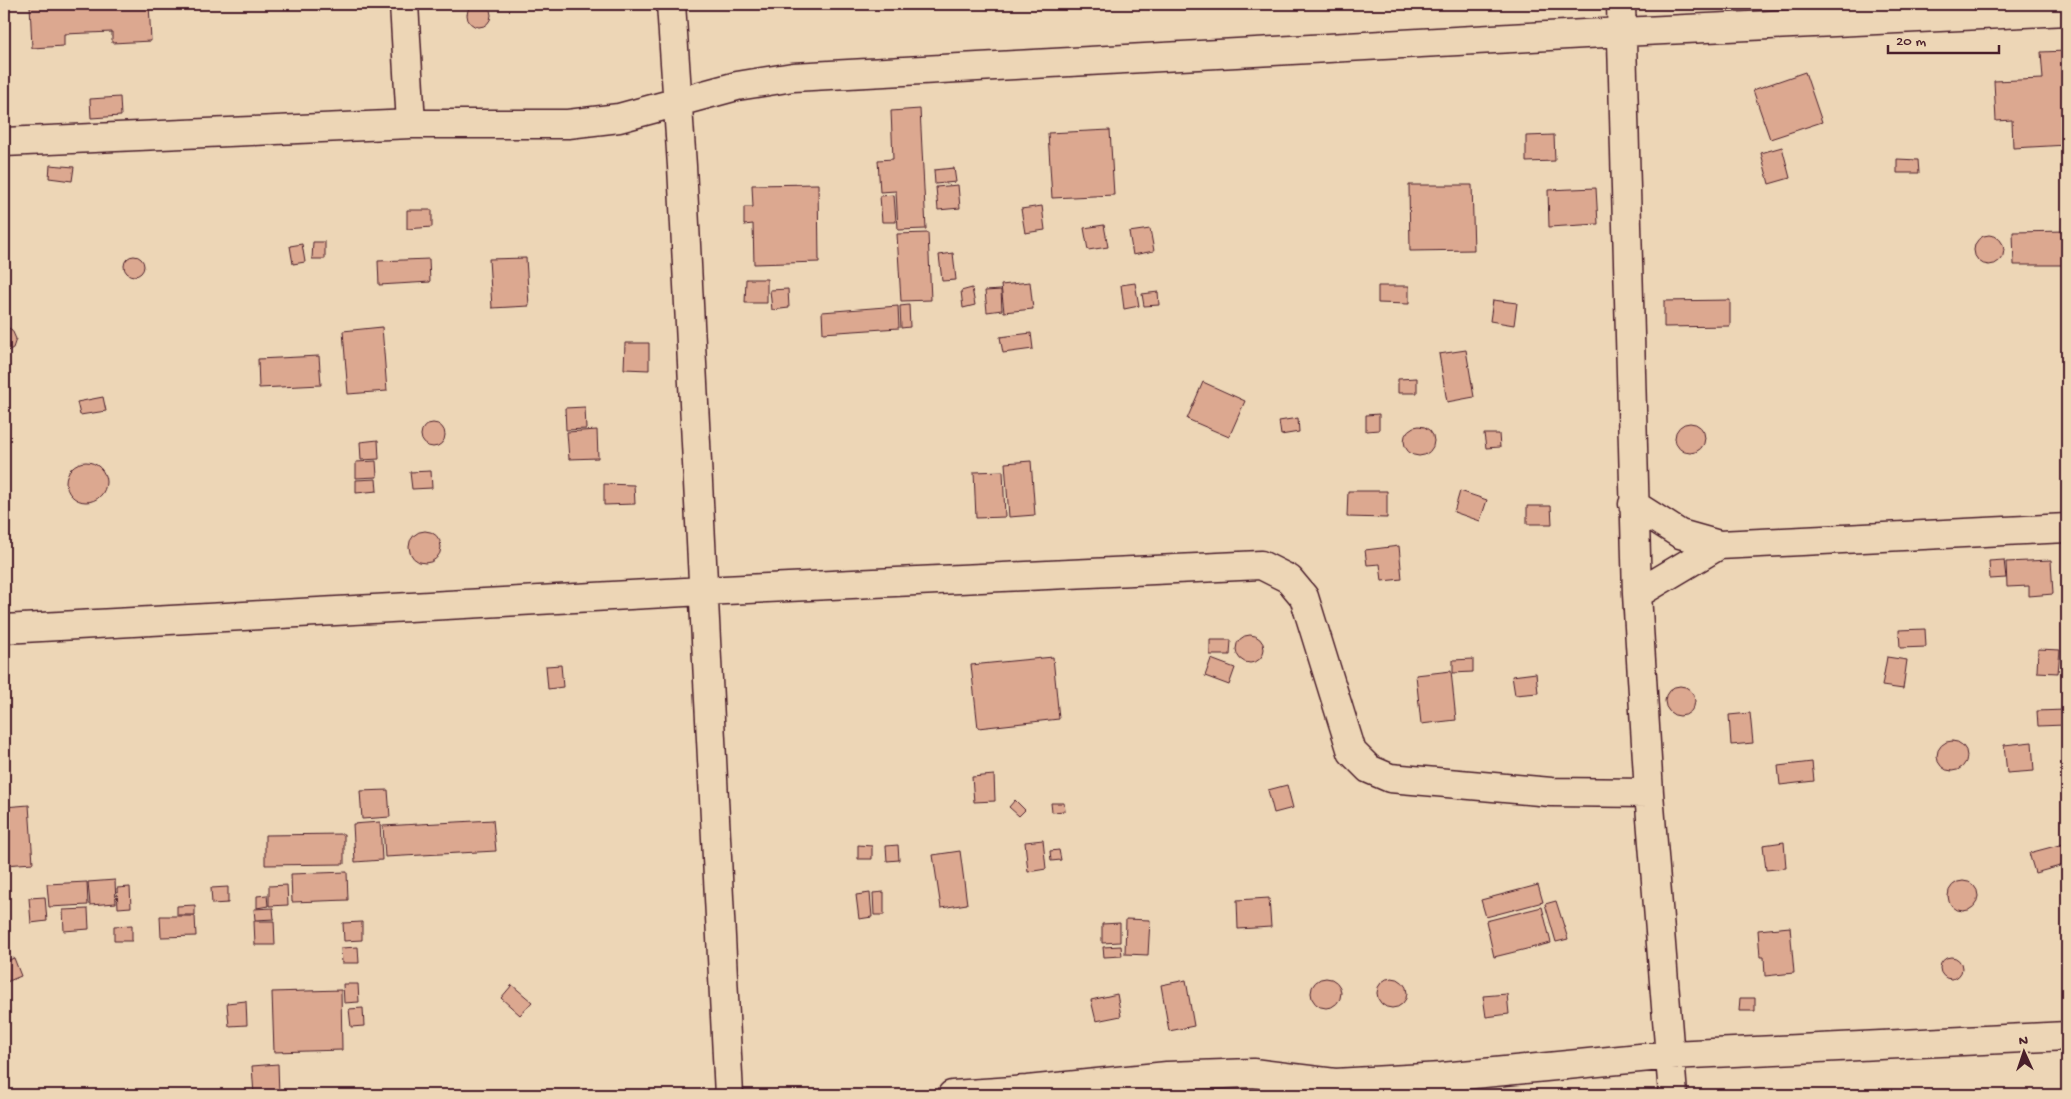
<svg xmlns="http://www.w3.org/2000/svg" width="2071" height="1099" font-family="'Gochi Hand',sans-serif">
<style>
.building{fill:#dca890;stroke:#4a1f2b}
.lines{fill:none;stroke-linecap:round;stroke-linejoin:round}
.street-casing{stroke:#4a1f2b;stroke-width:31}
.street{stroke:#edd6b6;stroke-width:28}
</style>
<rect width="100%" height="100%" fill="#edd6b6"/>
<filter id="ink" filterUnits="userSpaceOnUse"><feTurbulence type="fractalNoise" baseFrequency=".02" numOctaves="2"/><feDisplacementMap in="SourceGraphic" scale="10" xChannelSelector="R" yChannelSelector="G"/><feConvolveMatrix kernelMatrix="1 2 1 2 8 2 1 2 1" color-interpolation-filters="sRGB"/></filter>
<g filter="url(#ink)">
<path class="building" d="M467 15a12 12 0 1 1 24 0a12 12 0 1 1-24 0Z
M30 4H149L151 41 112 43V32L64 34V46L32 48Z
M762 4H785L786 9H762Z
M789 4H818V8L789 9Z
M2067 51V145L2013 148 2012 120 1996 121 1994 81 2043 79 2041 52Z
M1805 72 1822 122 1770 139 1753 90Z
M120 97 121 116 91 118 90 99Z
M920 109 926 229 898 230 896 191 880 192 878 160 893 159 891 111Z
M1110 130 1114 195 1052 198 1048 133Z
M1554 135 1555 161 1526 162V136Z
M1782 147 1790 178 1769 184 1761 153Z
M1897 159 1918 160 1919 173H1897Z
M50 165 74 167 72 181 49 178Z
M954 168 956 182 935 184 934 170Z
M818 184 819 262 754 264 753 224 744 225V207H753L752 185Z
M958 185 960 208 938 210 936 187Z
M1409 185H1472L1474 250 1410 251Z
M1596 188 1598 224 1549 227 1548 190Z
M894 195 896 222H882L880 196Z
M1042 206 1045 230 1025 233 1021 209Z
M407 210H432V227L407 229Z
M1104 225 1108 247 1088 250 1084 228Z
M1150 229 1154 251 1133 255 1129 232Z
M2067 231V265H2014L2013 232Z
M928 233 931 300 901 301 897 234Z
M1974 250a15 15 0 1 1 30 0a15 15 0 1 1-30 0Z
M313 242H325V259H312Z
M302 244 305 262 293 264 290 246Z
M953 253 956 280 942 281 939 255Z
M124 266a10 10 0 1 1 20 0a10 10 0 1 1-20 0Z
M526 258 529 306 492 308 489 259Z
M429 259 430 282 379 285 378 261Z
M746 279H767V303H745Z
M1030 282 1033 309 1004 312 1001 285Z
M1135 283 1139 306 1124 309 1121 285Z
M1378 286H1409V304L1378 303Z
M972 288 975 305 963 308 961 291Z
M788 289 789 308 772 310 770 290Z
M1001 290 1002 310 987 312 985 291Z
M1158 292 1159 305 1144 306 1142 294Z
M1493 300 1517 303 1514 325 1490 321Z
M1730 300V326L1664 327V301Z
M909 305 910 327 901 328 900 306Z
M898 306 899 328 823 333 822 312Z
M4 325 12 330 16 339 13 348 4 353Z
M382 327 387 391 348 394 343 331Z
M1031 333 1033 349 1003 353 1000 337Z
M625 343H649V370L624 369Z
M1466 350 1474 397 1447 402 1439 354Z
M319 356 321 385 259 388 258 359Z
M1417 378V393H1398V379Z
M1203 382 1245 401 1229 437 1187 419Z
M103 397 106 411 80 415 77 402Z
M585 407 586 429 566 430 565 408Z
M1379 414V430L1366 431V415Z
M1298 418 1299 432 1281 435 1279 421Z
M421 435a12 12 0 1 1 24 0a12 12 0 1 1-24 0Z
M1675 438a15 15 0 1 1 30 0a15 15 0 1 1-30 0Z
M1404 441a15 15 0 1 1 30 0a15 15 0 1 1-30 0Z
M597 430 598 458 569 459 567 432Z
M1484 434H1499L1500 447 1486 448Z
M378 440 379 459 361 460 360 442Z
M376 461 377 477 356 478V462Z
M1031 461 1035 515 1009 517 1005 463Z
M66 482a20 20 0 1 1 40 0a20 20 0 1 1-40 0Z
M431 471 432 488 412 489 410 472Z
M1003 471 1005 517 976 518 974 472Z
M376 479 377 491 356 493V480Z
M604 484 634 485 635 504 604 505Z
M1348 491H1387V518L1347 517Z
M1460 491 1487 500 1480 521 1454 512Z
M1527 506H1551L1552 524H1527Z
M409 547a16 16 0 1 1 32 0a16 16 0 1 1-32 0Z
M1399 546 1402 579 1382 581 1380 564 1367 565 1365 550Z
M2004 560 2006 578 1990 579 1989 561Z
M2051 560 2053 594 2029 596V586L2007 587 2006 562Z
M1925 629 1926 647 1900 648 1899 630Z
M1236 649a14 14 0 1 1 28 0a14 14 0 1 1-28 0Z
M1210 640H1231L1230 655H1210Z
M2038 649 2060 650 2058 673 2037 672Z
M1053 657 1059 719 978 728 971 665Z
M1887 657 1907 660 1903 689 1882 686Z
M1211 659 1235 668 1229 685 1205 676Z
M1473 659V672L1453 673V660Z
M561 665 563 687 548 689 546 666Z
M1451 671 1456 720 1421 724 1416 675Z
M1536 673 1538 693 1515 695 1512 676Z
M1665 701a15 15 0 1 1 30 0a15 15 0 1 1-30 0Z
M2065 710V725L2038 726 2037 711Z
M1750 713 1753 743 1731 745 1729 715Z
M1937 756a15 15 0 1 1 30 0a15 15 0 1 1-30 0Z
M2032 742 2034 771 2007 773 2004 745Z
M1812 762 1814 781 1780 785 1778 766Z
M994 775 995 801 974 802 972 777Z
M1287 785 1293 808 1274 813 1268 790Z
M388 790 390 817 362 819 360 791Z
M1015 800 1025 810 1019 816 1009 807Z
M1051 803H1064L1065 811 1052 812Z
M29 805 33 863 4 865V807Z
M493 820 496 851 385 857 383 826Z
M380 822 382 860 355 862 353 824Z
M344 834V864L265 865V835Z
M1043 840 1046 869 1028 872 1025 842Z
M1784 842 1786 868 1766 870 1763 845Z
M2067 843V864L2035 873 2029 853Z
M858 845 872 846V859H858Z
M898 845 899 860 887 861 886 846Z
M1059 850 1061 860 1051 861 1050 851Z
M960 851 967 904 941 908 933 855Z
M347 872 348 900 292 902 291 874Z
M115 880 116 903 90 905 88 882Z
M1948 896a15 15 0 1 1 30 0a15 15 0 1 1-30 0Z
M87 882 88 905 49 907 47 884Z
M287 885 288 905 269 906V886Z
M1538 885 1543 902 1486 917 1481 900Z
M130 887 131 907 118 908 117 888Z
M228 887V903L212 904 211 888Z
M884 892V915H874L873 893Z
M870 893 872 917 859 919 856 895Z
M267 895 268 906 257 908V896Z
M45 897 47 921 31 923 29 898Z
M1269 898 1271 927 1238 929 1237 900Z
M1556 901 1568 939 1556 942 1545 904Z
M195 905V915H177V906Z
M1542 907 1551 943 1494 957 1486 921Z
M273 908 274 919 255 920 254 909Z
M88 909 89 929 64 931 63 910Z
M160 916H195L196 936 161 937Z
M1126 919 1150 920 1148 955 1125 954Z
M254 921H274L275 945H255Z
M362 922V940L344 941 343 923Z
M1120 923V942L1102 943V924Z
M132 925V941H114V926Z
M1790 927 1794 973 1765 976 1764 957H1760L1758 930Z
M1121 946 1122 956 1104 957 1103 947Z
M358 947 359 963H342L341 948Z
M1940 968a11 11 0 1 1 22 0a11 11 0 1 1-22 0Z
M14 958 21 976 4 983V962Z
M1311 993a15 15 0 1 1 30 0a15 15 0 1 1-30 0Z
M1377 993a15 15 0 1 1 30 0a15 15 0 1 1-30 0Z
M1186 980 1194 1026 1169 1031 1161 985Z
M343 984H358L359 1002 344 1003Z
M512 985 532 1002 520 1015 501 998Z
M341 990 342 1050 274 1052 272 992Z
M1117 994 1121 1016 1096 1021 1091 1000Z
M1507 994 1509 1014 1486 1017 1483 996Z
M1740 998H1755V1011H1739Z
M246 1001 247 1025 229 1026 227 1003Z
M363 1008 364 1026 351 1027 349 1009Z
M278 1064 279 1095H254L252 1066Z
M1782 1092 1805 1093V1095H1782Z"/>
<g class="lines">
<g class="street-casing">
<path id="street" d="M404 4 411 124
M671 4 682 166 729 1095
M1621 4 1637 594 1649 793 1673 1095
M4 142 411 124H568L619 118 737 86 793 77 1622 32 2067 11
M1633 504 1680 534 1719 545 2067 528
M1637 594 1719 545
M4 629 703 591 1261 565 1289 579 1304 597 1352 752 1369 769 1390 778 1551 792 1649 793
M952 1095 1027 1090 1167 1076 1253 1073 1335 1083 1442 1077 1671 1055 2067 1036"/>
</g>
<use href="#street" class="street"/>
</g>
</g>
<rect width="2071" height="1099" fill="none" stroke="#edd6b6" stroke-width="20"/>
<rect x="10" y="10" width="2051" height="1079" fill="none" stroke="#4a1f2b" stroke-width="2" filter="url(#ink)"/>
<g transform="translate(2024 1052) rotate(357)" stroke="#edd6b6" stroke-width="4" paint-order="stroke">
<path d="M0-4L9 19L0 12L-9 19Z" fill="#4a1f2b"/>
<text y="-8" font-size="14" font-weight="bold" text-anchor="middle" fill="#4a1f2b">N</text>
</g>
<path d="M1888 45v8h111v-8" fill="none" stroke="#4a1f2b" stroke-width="2.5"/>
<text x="1896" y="45" font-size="15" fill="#4a1f2b" stroke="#edd6b6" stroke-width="4" paint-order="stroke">20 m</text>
</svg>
